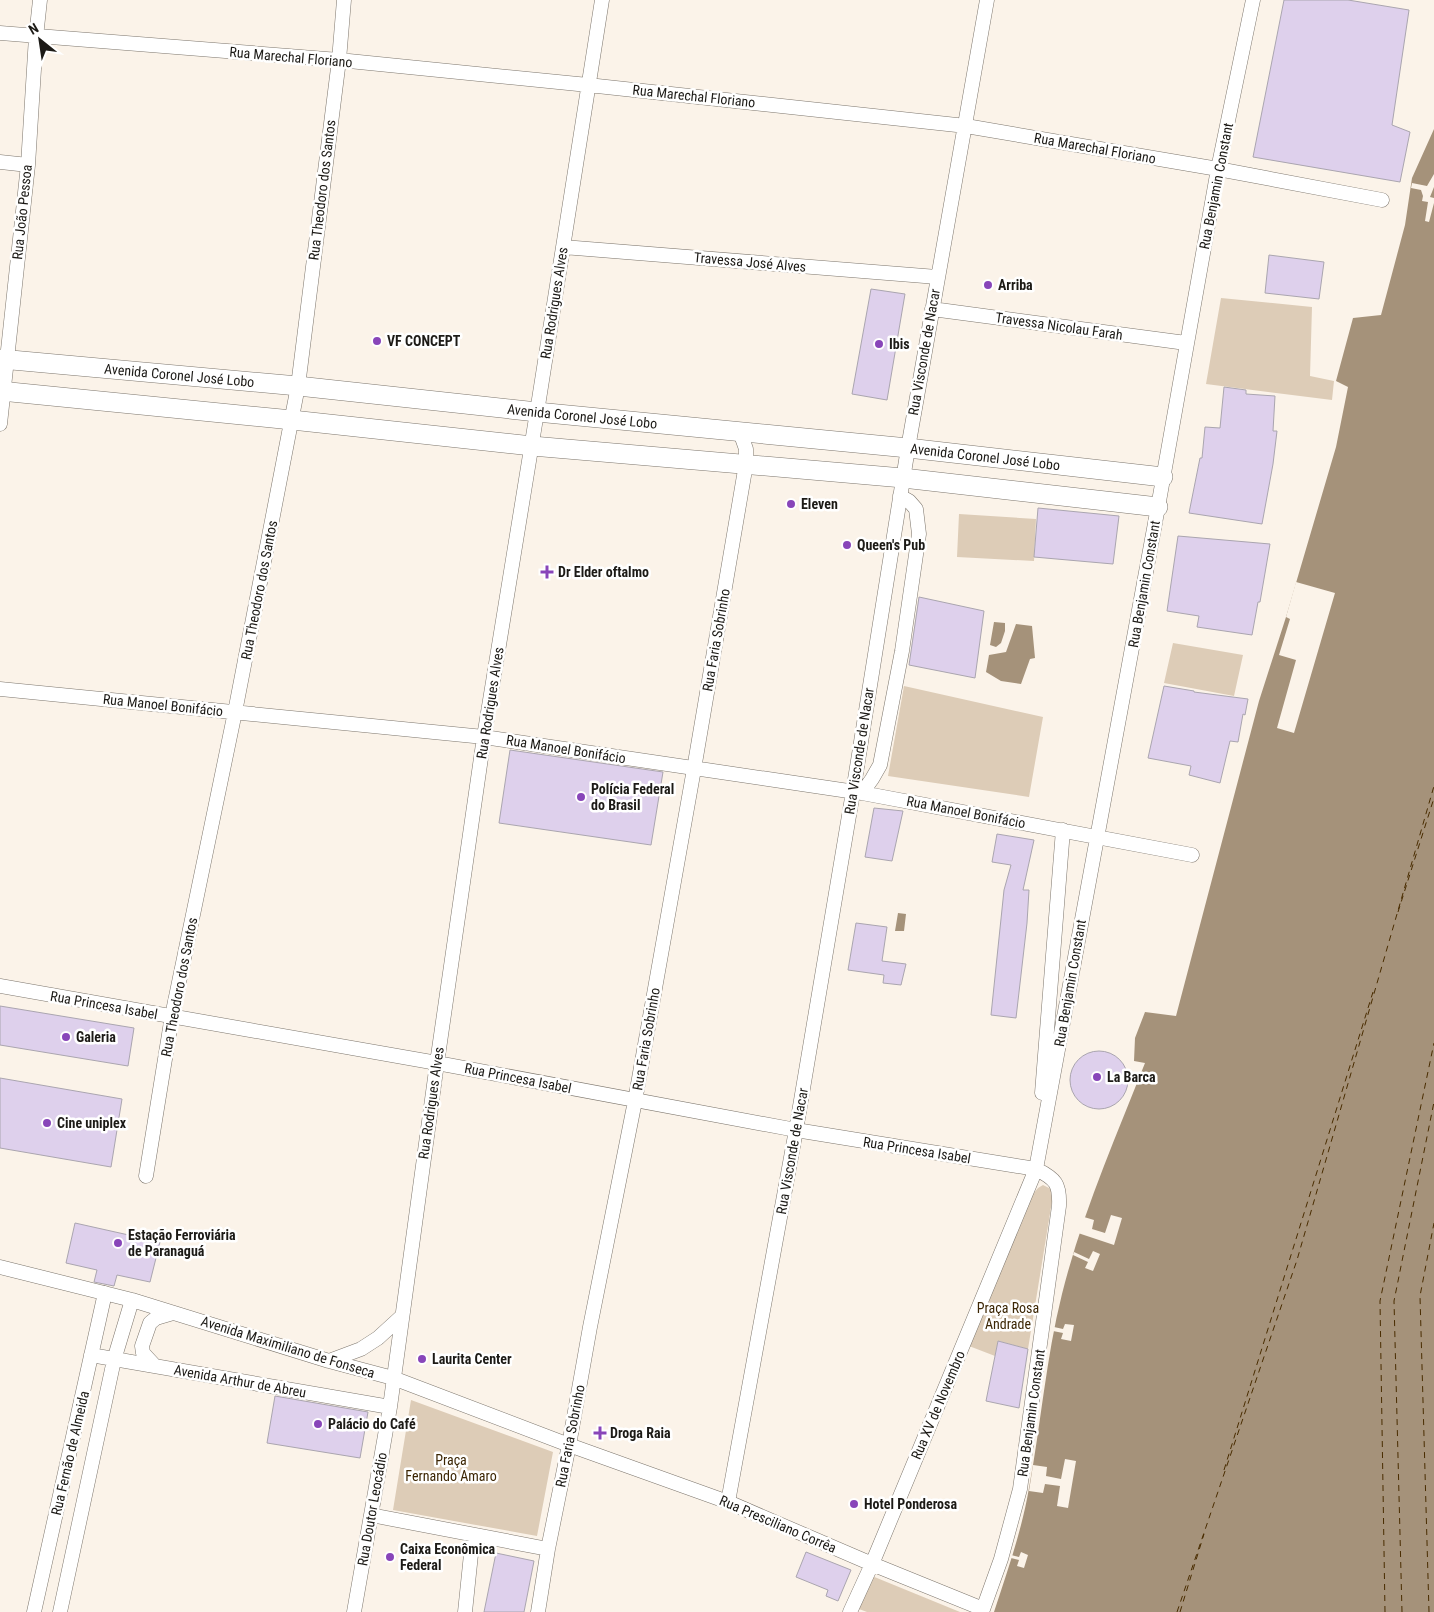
<svg xmlns="http://www.w3.org/2000/svg" width="1434" height="1612" font-family="'Roboto Condensed',sans-serif">
<style>
.green{fill:#ddccb7}
.water{fill:#a5927a}
.pier{fill:#fbf3e9}
.lines{fill:none;stroke-linecap:round;stroke-linejoin:round}
.ferry{stroke:#492c00;stroke-width:1;stroke-dasharray:6 5;stroke-linecap:butt}
.building{fill:#ded0ec;stroke:#aaa5af}
.street-casing{stroke:#7d766d;stroke-width:15}
.secondary-casing{stroke:#7d766d;stroke-width:20}
.street{stroke:#fff;stroke-width:14}
.secondary{stroke:#fff;stroke-width:19}
.poi-dot{fill:#8845b9;stroke:#fff;stroke-width:2}
.labels{text-anchor:middle;dominant-baseline:central;stroke-width:5;stroke-linejoin:round;paint-order:stroke}
.street-label{font-size:14px;fill:#1c1a16;stroke:#fff}
.poi-label{font-size:14px;font-weight:bold;fill:#1c1a16;stroke:#fff;text-anchor:start}
.park-label{font-size:14px;fill:#3c2604;stroke:#fff}
</style>
<rect width="100%" height="100%" fill="#fbf3e9"/>
<path class="green" d="M1221 298 1312 307 1310 376 1334 381 1332 400 1206 384Z
M959 514 1036 519 1034 561 957 557Z
M1173 643 1243 655 1234 696 1164 683Z
M904 686 1043 717 1029 797 888 776Z
M1043 1185 1051 1189 1053 1195 1028 1349 998 1341 995 1356 969 1346 1033 1194 1038 1188Z
M411 1400 553 1452 537 1536 393 1510Z
M872 1576 960 1612H867L859 1609Z"/>
<path class="water" d="M1434 129V1612H994C1007 1572 1022 1530 1029 1488 1041 1424 1046 1358 1062 1294 1082 1214 1115 1139 1145 1063L1134 1061 1135 1038 1145 1012 1176 1016 1259 701 1286 617 1336 447 1348 387 1336 381 1353 318 1381 315 1405 225 1412 178Z
M994 622 1005 623V631L1001 643 996 647 990 645Z
M1016 624 1032 626 1035 658 1030 659 1021 684 1001 681 986 672 989 655 1006 652Z
M898 913 906 914 904 931H895Z"/>
<path class="pier" d="M1434 174V187L1430 197 1434 198V203L1429 222 1425 221 1428 202 1422 201 1423 196 1421 190 1411 188 1412 183 1427 186Z
M1296 582 1335 593 1294 733 1277 728 1296 660 1279 655 1290 619 1286 617Z
M1111 1215 1122 1218 1114 1245 1078 1233 1084 1217 1094 1220 1092 1229 1105 1233Z
M1093 1251 1100 1254 1093 1271 1085 1268 1088 1262 1073 1255 1074 1252 1089 1259Z
M1065 1324 1074 1325 1071 1341 1061 1339 1063 1333 1053 1331 1054 1327 1063 1329Z
M1065 1459 1076 1461 1068 1508 1057 1506 1060 1486 1045 1484 1043 1493 1029 1491 1033 1465 1047 1467 1046 1476 1061 1479Z
M1021 1552 1028 1555 1024 1568 1017 1566 1019 1560 1011 1558V1555L1019 1557Z"/>
<g class="lines">
<path class="ferry" d="M1398 912 1434 798
M1224 1470 1373 992
M1177 1612 1297 1260 1434 786
M1180 1612 1204 1534
M1385 1612 1380 1301 1434 1043
M1402 1612 1394 1301 1434 1102
M1429 1612 1420 1296 1434 1223"/>
</g>
<path class="building" d="M1284 0H1348L1409 10 1392 125 1410 132 1400 182 1253 157Z
M1269 255 1324 262 1319 299 1265 293Z
M871 289 905 294 887 400 852 394Z
M1224 387 1246 390V394L1275 396 1273 431H1277L1273 464 1262 524 1189 513 1200 458H1202L1205 427 1220 428Z
M1038 508 1119 516 1113 564 1034 557Z
M1178 536 1270 544 1260 602H1258L1252 635 1197 627 1199 616 1167 611Z
M919 597 984 611 975 678 909 665Z
M1164 686 1194 691V692L1248 699 1245 715 1243 714 1238 742 1230 741 1220 783 1189 775 1191 766 1148 758Z
M510 750 663 772 651 845 499 823Z
M874 808 903 811 892 861 865 857Z
M997 834 1034 840 1023 890H1029L1027 923 1016 1018 991 1015 1004 890 1011 865 992 862Z
M856 923 887 927 882 961 906 964 901 985 883 983 884 975 848 970Z
M0 1006 134 1028 128 1066 0 1045Z
M1070 1080a29 29 0 1 1 58 0a29 29 0 1 1-58 0Z
M0 1078 122 1099 111 1167 0 1148Z
M75 1223 160 1242 150 1282 117 1275 114 1286 94 1282 97 1270 66 1263Z
M998 1341 1028 1349 1019 1408 986 1401Z
M275 1396 368 1412 360 1458 267 1443Z
M806 1552 851 1570 838 1601 826 1596 828 1590 796 1577Z
M496 1553 534 1561 524 1612H484Z"/>
<g class="lines">
<g class="street-casing">
<path id="street" d="M0 33 339 60 588 85 966 126 1218 169 1382 200
M0 162 28 165
M563 247 937 277
M932 309 1186 343
M0 424 28 165 36 37 40 0
M0 689 484 737 862 793 1192 855
M862 793 872 779 880 765 902 651 919 534 916 509 909 501 900 496
M0 986 437 1063 796 1130 1036 1169C1056 1179 1060 1184 1059 1206L1020 1489 1001 1559 982 1612
M1042 1093 1063 830
M146 1176 172 1016 235 712 298 386 339 60 344 0
M0 1267 132 1300 329 1361 393 1378 569 1445 728 1502 872 1564 983 1609
M91 1355 390 1407
M329 1361 361 1349 378 1338 401 1317
M155 1366 143 1353 142 1346 150 1323 156 1318 173 1313
M728 1502 796 1130 853 792 908 448 987 0
M371 1515 548 1549
M34 1612 105 1293
M60 1612 114 1360 132 1300
M354 1612 390 1407 437 1063 484 737 537 412 602 0
M465 1612 473 1535
M538 1612 548 1549 569 1445 590 1327 635 1101 694 769 746 464V449L740 432
M850 1612 872 1564 1036 1169 1158 507 1218 169 1253 0"/>
</g>
<g class="secondary-casing">
<g id="secondary">
<path id="s1" d="M0 359 298 386 537 412 908 448 1163 477"/>
<path d="M0 391 292 420 532 446 903 478 1158 507"/>
</g>
</g>
<use href="#street" class="street"/>
<use href="#secondary" class="secondary"/>
</g>
<g class="poi-dot">
<circle cx="988" cy="285" r="5"/>
<circle cx="377" cy="341" r="5"/>
<circle cx="879" cy="344" r="5"/>
<circle cx="791" cy="504" r="5"/>
<circle cx="847" cy="545" r="5"/>
<path d="M544.5 564.5h5v5h5v5h-5v5h-5v-5h-5v-5h5z"/>
<circle cx="581" cy="797" r="5"/>
<circle cx="66" cy="1037" r="5"/>
<circle cx="1097" cy="1077" r="5"/>
<circle cx="47" cy="1123" r="5"/>
<circle cx="118" cy="1243" r="5"/>
<circle cx="422" cy="1359" r="5"/>
<circle cx="318" cy="1424" r="5"/>
<path d="M597.5 1425.5h5v5h5v5h-5v5h-5v-5h-5v-5h5z"/>
<circle cx="854" cy="1504" r="5"/>
<circle cx="390" cy="1557" r="5"/>
</g>
<g class="labels">
<g class="street-label">
<text transform="translate(291 57) rotate(5)">Rua Marechal Floriano</text>
<text transform="translate(694 96) rotate(6)">Rua Marechal Floriano</text>
<text transform="translate(1095 148) rotate(10)">Rua Marechal Floriano</text>
<text transform="translate(1216 186) rotate(-79)">Rua Benjamin Constant</text>
<text transform="translate(322 190) rotate(-83)">Rua Theodoro dos Santos</text>
<text transform="translate(22 212) rotate(-84)">Rua João Pessoa</text>
<text transform="translate(750 262) rotate(5)">Travessa José Alves</text>
<text transform="translate(554 303) rotate(-81)">Rua Rodrigues Alves</text>
<text transform="translate(1059 326) rotate(8)">Travessa Nicolau Farah</text>
<text transform="translate(924 352) rotate(-80)">Rua Visconde de Nacar</text>
<text stroke="none"><textPath href="#s1" startOffset="180">Avenida Coronel José Lobo</textPath></text>
<text stroke="none"><textPath href="#s1" startOffset="585">Avenida Coronel José Lobo</textPath></text>
<text stroke="none"><textPath href="#s1" startOffset="990">Avenida Coronel José Lobo</textPath></text>
<text transform="translate(1144 584) rotate(-80)">Rua Benjamin Constant</text>
<text transform="translate(259 590) rotate(-79)">Rua Theodoro dos Santos</text>
<text transform="translate(716 640) rotate(-80)">Rua Faria Sobrinho</text>
<text transform="translate(490 703) rotate(-81)">Rua Rodrigues Alves</text>
<text transform="translate(163 705) rotate(6)">Rua Manoel Bonifácio</text>
<text transform="translate(566 749) rotate(9)">Rua Manoel Bonifácio</text>
<text transform="translate(859 751) rotate(-81)">Rua Visconde de Nacar</text>
<text transform="translate(966 812) rotate(11)">Rua Manoel Bonifácio</text>
<text transform="translate(1070 983) rotate(-80)">Rua Benjamin Constant</text>
<text transform="translate(179 987) rotate(-79)">Rua Theodoro dos Santos</text>
<text transform="translate(104 1005) rotate(10)">Rua Princesa Isabel</text>
<text transform="translate(646 1039) rotate(-80)">Rua Faria Sobrinho</text>
<text transform="translate(518 1078) rotate(11)">Rua Princesa Isabel</text>
<text transform="translate(431 1103) rotate(-82)">Rua Rodrigues Alves</text>
<text transform="translate(917 1150) rotate(9)">Rua Princesa Isabel</text>
<text transform="translate(792 1151) rotate(-80)">Rua Visconde de Nacar</text>
<text transform="translate(288 1347) rotate(17)">Avenida Maximiliano de Fonseca</text>
<text transform="translate(240 1381) rotate(10)">Avenida Arthur de Abreu</text>
<text transform="translate(938 1405) rotate(-67)">Rua XV de Novembro</text>
<text transform="translate(1031 1413) rotate(-82)">Rua Benjamin Constant</text>
<text transform="translate(570 1436) rotate(-79)">Rua Faria Sobrinho</text>
<text transform="translate(70 1453) rotate(-77)">Rua Fernão de Almeida</text>
<text transform="translate(372 1509) rotate(-80)">Rua Doutor Leocádio</text>
<text transform="translate(778 1524) rotate(23)">Rua Presciliano Corrêa</text>
</g>
<g class="poi-label">
<text x="998" y="285">Arriba</text>
<text x="387" y="341">VF CONCEPT</text>
<text x="889" y="344">Ibis</text>
<text x="801" y="504">Eleven</text>
<text x="857" y="545">Queen's Pub</text>
<text x="558" y="572">Dr Elder oftalmo</text>
<text x="591" y="789">Polícia Federal<tspan x="591" dy="16">do Brasil</tspan></text>
<text x="76" y="1037">Galeria</text>
<text x="1107" y="1077">La Barca</text>
<text x="57" y="1123">Cine uniplex</text>
<text x="128" y="1235">Estação Ferroviária<tspan x="128" dy="16">de Paranaguá</tspan></text>
<text x="432" y="1359">Laurita Center</text>
<text x="328" y="1424">Palácio do Café</text>
<text x="610" y="1433">Droga Raia</text>
<text x="864" y="1504">Hotel Ponderosa</text>
<text x="400" y="1549">Caixa Econômica<tspan x="400" dy="16">Federal</tspan></text>
</g>
<g class="park-label">
<text x="1008" y="1308">Praça Rosa<tspan x="1008" dy="16">Andrade</tspan></text>
<text x="451" y="1460">Praça<tspan x="451" dy="16">Fernando Amaro</tspan></text>
</g>
</g>
<g transform="translate(40 40) rotate(330)" stroke="#ffffff" stroke-width="4" paint-order="stroke">
<path d="M0-4L9 19L0 12L-9 19Z" fill="#1c1a16"/>
<text y="-8" font-size="14" font-weight="bold" text-anchor="middle" fill="#1c1a16">N</text>
</g>
</svg>
